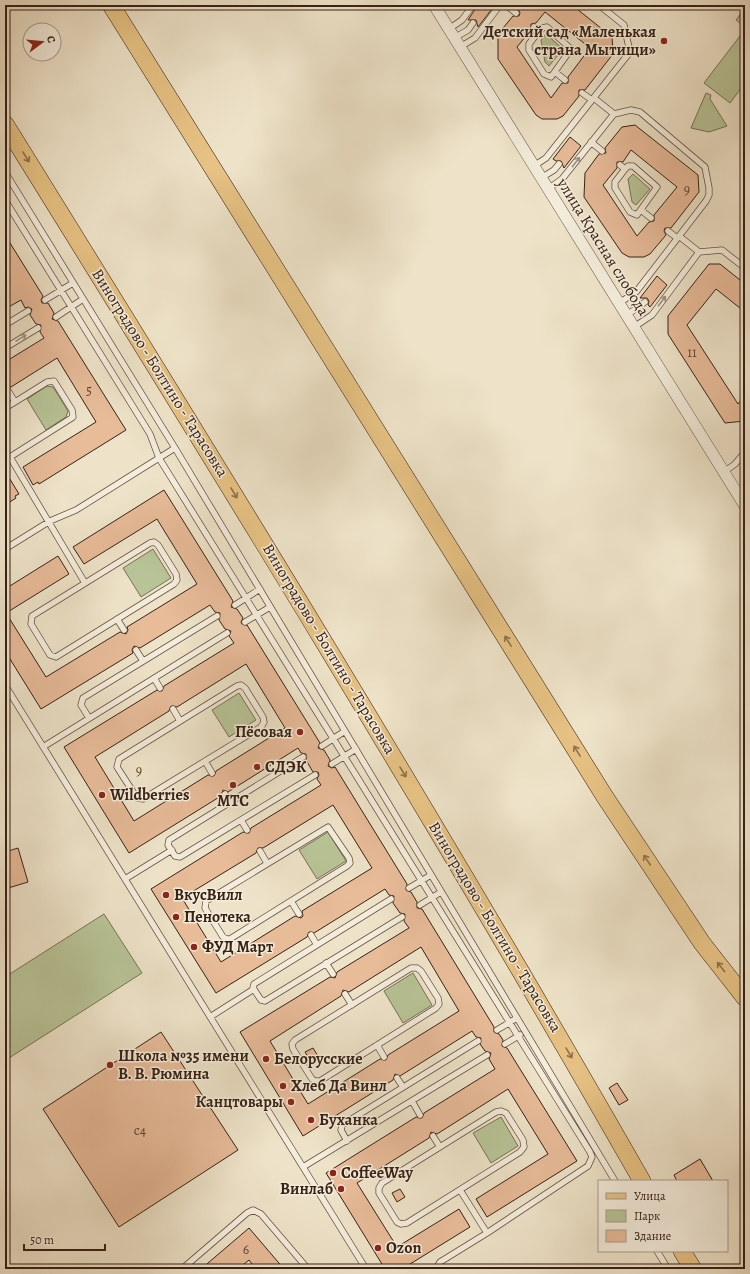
<svg xmlns="http://www.w3.org/2000/svg" width="750" height="1274" font-family="Alegreya,serif">
<style>
.green{fill:#b8c497;stroke:#787256}
.building{fill:#e8bb99;stroke:#372115;fill-rule:evenodd}
.lines{fill:none;stroke-linecap:round;stroke-linejoin:round}
.service-casing{stroke:#655242;stroke-width:7}
.minor-casing{stroke:#655242;stroke-width:12}
.primary-casing{stroke:#372115;stroke-width:18}
.service{stroke:#f4eddc;stroke-width:5.5}
.minor{stroke:#f4eddc;stroke-width:11}
.primary{stroke:#e7c284;stroke-width:17}
.oneway{stroke:#8f724c}
.oneway2{stroke:#9f9182}
.poi-dot{fill:#8f2418;stroke:#f4eddc;stroke-width:1.5}
.labels{text-anchor:middle;dominant-baseline:central;stroke-width:3;stroke-linejoin:round;paint-order:stroke}
.number-label{font-size:14px;fill:#634836}
.poi-label{font-size:16px;font-weight:bold;fill:#372115;stroke:#f4eddc;text-anchor:start}
.street-label{font-size:16px;fill:#372115;stroke:#f4eddc}
</style>
<rect width="100%" height="100%" fill="#eee3c9"/>
<filter id="stains"><feTurbulence type="fractalNoise" baseFrequency=".005" numOctaves="4"/><feColorMatrix values="0 0 0 0 .2 0 0 0 0 .09 0 0 0 0 .02 0 0 0 .5 -.17"/></filter>
<radialGradient id="worn" r=".72"><stop offset=".6" stop-color="#630" stop-opacity="0"/><stop offset="1" stop-color="#630" stop-opacity=".3"/></radialGradient>
<path class="green" d="M745 8V27L736 20Z
M743 32 745 33V83L730 103 704 83Z
M546 34 563 49 549 66 545 62 541 40Z
M706 93 711 95 710 99 727 126 709 132 691 128Z
M633 174 650 189 636 205 632 202 628 179Z
M47 386 53 387 68 411 66 417 46 430 27 399Z
M153 549 171 578 141 597 123 568Z
M239 693 256 720 229 737 212 710Z
M328 832 346 861 317 879 299 850Z
M104 914 142 973 9 1058 5 1052V977Z
M413 973 432 1005 403 1023 384 991Z
M501 1117 518 1146 491 1163 473 1133Z"/>
<path class="building" d="M478 5H495L478 27 476 20H468Z
M522 5H572L612 37 613 54 585 90H579V96L563 116 557 119H542L536 115 498 59V34L513 16H519L520 13 518 9ZM545 12 590 48 568 77V83H562L551 98 517 47 531 30V24L536 23Z
M635 125 698 175 699 192 671 228H665L664 231 666 235 650 254 644 257H629L622 253 584 197 585 173 599 154 606 153 605 148 622 127ZM631 150 677 187 654 215V221L649 222 637 236 603 185 617 168V162H623Z
M570 137 581 146 564 168 561 161H556L553 159Z
M5 235 43 296 41 300 42 303H48L54 313 52 319 58 321 126 430 39 484 38 482 33 485 23 467 96 422 57 358 11 387 5 385V362L44 338 40 332 41 325 36 324 30 315 32 309 28 307 25 308 21 300 5 309V285L10 282 5 275Z
M709 264H720L745 284V312L716 289 687 325 738 404 745 395V421L725 423 668 334V316Z
M657 276 667 285 650 307 648 305 649 301 647 298H640Z
M5 471 19 494 15 496 16 498 5 505Z
M164 490 233 601 231 607 237 609 243 618 241 622 242 624 247 625 320 743 318 748 324 750 330 760 328 766 332 768 335 767 407 884 406 890 411 892 417 902V908L422 909 494 1027V1032L499 1034 503 1040 502 1046 507 1048 577 1161 487 1217 476 1199 548 1154 508 1089 437 1134 431 1132 429 1138 357 1183 397 1247 459 1209 470 1227 402 1269H385L326 1173 416 1117 422 1118 424 1113 495 1069 489 1059 491 1053 485 1051 480 1044 481 1038 476 1037 472 1031 400 1076 395 1074 393 1080 303 1136 240 1032 330 977 335 978 337 972 409 928 404 921 405 914 400 913 393 903 394 896 389 895 385 889 314 933 309 932 307 937 216 993 151 889 243 832 249 833 251 828 321 785 317 779 319 775 318 772H313L306 760V754L301 753 298 748 228 792 223 790 221 796 129 853 64 747 157 690 162 691 164 686 234 643 229 636 231 631 225 629 219 620 220 613 215 612 210 605 140 648 134 646 132 650 133 653 41 709 5 651V589L58 556 69 574 6 613 46 677 120 632 126 634 128 630 127 627 197 584 157 519 84 564 73 547ZM246 664 285 728 216 771 214 776 208 775 134 821 95 757 169 711 171 706 177 707ZM333 805 372 868 302 911 303 916 301 918 295 916 221 962 182 898 256 853 258 848H263ZM421 947 459 1011 388 1055 386 1060 380 1059 308 1104 270 1041 341 996 343 990 349 992Z
M18 848 28 882 5 889V852Z
M161 1032 238 1150 119 1227 43 1109Z
M313 1048 318 1056 310 1060 305 1052Z
M617 1083 628 1100 619 1105 609 1088Z
M700 1159 713 1181H677L674 1175Z
M400 1189 405 1197 397 1202 392 1193Z
M249 1228 284 1269H256L249 1260 238 1269H201Z"/>
<g class="lines">
<g class="service-casing">
<path id="service" d="M506 5 516 13
M534 27 539 31 529 44V50L544 74 551 77 571 49 547 27 542 28 539 31
M449 29 462 20 473 5
M454 38 468 30 473 23
M460 47 475 38 500 5
M555 72 565 80
M582 93 592 100
M594 98 614 114
M591 142 602 151
M620 165 625 169 615 182V188L630 212 637 215 657 187 633 166H628L625 169
M534 166 546 158 630 52 624 25 599 5
M5 172 175 448 615 1181
M541 178 554 170 559 164
M548 189 562 179 614 114 631 110 640 112 705 167 709 188V195L706 201 636 292 619 303
M5 200 150 434 159 458 167 471 590 1152 592 1157 588 1166 487 1233
M641 210 651 218
M668 231 677 238
M679 236 699 252
M45 300 73 283
M627 315 645 302
M56 317 83 299
M5 325 28 311
M634 327 652 315 699 252 722 250 745 268
M5 348 38 328
M7 389 15 402 47 382 54 381 72 410 73 417 70 419 10 457 85 583
M5 408 15 402
M724 472 735 464 745 452
M737 493 745 488
M154 542 158 545 176 574 177 580 174 584 56 657 50 655 31 624 32 616 150 543Z
M5 549 50 521 76 510 175 448
M235 605 260 589
M117 619 124 630
M245 622 270 607
M136 650 143 661
M154 678 160 688
M5 685 366 1269
M241 685 245 688 263 717 264 722 261 727 143 799 137 798 117 767 119 759 237 686Z
M173 709 180 721
M89 718 81 705 83 698 217 616
M322 746 345 731
M43 747 227 633
M303 757 169 840 168 845 175 856 180 857 315 775
M205 761 212 773
M332 764 356 749
M225 794 230 802
M241 820 247 830
M328 827 349 858 350 863 347 866 230 939H227L223 937 205 908 206 901Z
M260 851 267 863
M125 879 172 850
M409 888 431 875
M391 899 254 984 253 988 261 1000 265 1001 402 917
M291 901 299 914
M420 905 441 892
M311 935 317 945
M326 963 333 974
M411 968H417L421 971 438 998 439 1004 436 1008 320 1081H315L312 1079 293 1049 292 1044 295 1040Z
M345 994 352 1005
M210 1017 254 989
M497 1030 517 1018
M505 1044 520 1035
M377 1045 384 1057
M397 1078 403 1087
M412 1101 420 1115
M501 1111 506 1113 523 1140 524 1147 520 1152 407 1223 401 1224 397 1222 379 1193V1188L382 1183 496 1112Z
M433 1136 440 1147
M347 1141 341 1130 342 1125 478 1041
M303 1167 487 1055
M657 1251 668 1269
M182 1269 247 1213 253 1210 261 1214 308 1269
M436 1269 440 1262 487 1233 460 1190"/>
</g>
<g class="minor-casing">
<path id="minor" d="M434 5 745 506
M5 1267 6 1269"/>
</g>
<g class="primary-casing">
<path id="primary" d="M111 5 605 797 702 943 745 998
M5 124C222 473 438 824 642 1181
M682 1251 693 1269"/>
</g>
<use href="#service" class="service"/>
<use href="#minor" class="minor"/>
<use href="#primary" class="primary"/>
</g>
<defs><path id="oneway-shaft" d="M-6 0H5M1.5-3L5.5 0L1.5 3" fill="none" stroke-width="1.6" stroke-linecap="round" stroke-linejoin="round"/></defs>
<g class="oneway">
<use href="#oneway-shaft" transform="translate(26 157) rotate(58)"/>
<use href="#oneway-shaft" transform="translate(234 493) rotate(59)"/>
<use href="#oneway-shaft" transform="translate(508 641) rotate(-122)"/>
<use href="#oneway-shaft" transform="translate(577 751) rotate(-122)"/>
<use href="#oneway-shaft" transform="translate(403 772) rotate(59)"/>
<use href="#oneway-shaft" transform="translate(647 860) rotate(-124)"/>
<use href="#oneway-shaft" transform="translate(721 967) rotate(-128)"/>
<use href="#oneway-shaft" transform="translate(569 1053) rotate(59)"/>
</g>
<g class="oneway2">
<use href="#oneway-shaft" transform="translate(576 162) rotate(-52)"/>
<use href="#oneway-shaft" transform="translate(662 301) rotate(-53)"/>
<use href="#oneway-shaft" transform="translate(21 338) rotate(-32)"/>
</g>
<g class="poi-dot">
<circle cx="664" cy="41" r="4"/>
<circle cx="300" cy="732" r="4"/>
<circle cx="257" cy="767" r="4"/>
<circle cx="233" cy="785" r="4"/>
<circle cx="102" cy="795" r="4"/>
<circle cx="166" cy="895" r="4"/>
<circle cx="176" cy="917" r="4"/>
<circle cx="194" cy="947" r="4"/>
<circle cx="266" cy="1059" r="4"/>
<circle cx="110" cy="1065" r="4"/>
<circle cx="283" cy="1086" r="4"/>
<circle cx="291" cy="1102" r="4"/>
<circle cx="311" cy="1120" r="4"/>
<circle cx="333" cy="1173" r="4"/>
<circle cx="341" cy="1189" r="4"/>
<circle cx="378" cy="1248" r="4"/>
</g>
<g class="labels">
<g class="number-label">
<text x="687" y="189">9</text>
<text x="692" y="352">11</text>
<text x="89" y="390">5</text>
<text x="139" y="770">9</text>
<text x="140" y="1130">с4</text>
<text x="246" y="1249">6</text>
</g>
<g class="poi-label">
<text x="656" y="32" text-anchor="end">Детский сад «Маленькая<tspan x="656" dy="18">страна Мытищи»</tspan></text>
<text x="292" y="732" text-anchor="end">Пёсовая</text>
<text x="265" y="767">СДЭК</text>
<text x="110" y="795">Wildberries</text>
<text x="233" y="801" text-anchor="middle">МТС</text>
<text x="174" y="895">ВкусВилл</text>
<text x="184" y="917">Пенотека</text>
<text x="202" y="947">ФУД Март</text>
<text x="118" y="1056">Школа №35 имени<tspan x="118" dy="18">В. В. Рюмина</tspan></text>
<text x="274" y="1059">Белорусские</text>
<text x="291" y="1086">Хлеб Да Винл</text>
<text x="283" y="1102" text-anchor="end">Канцтовары</text>
<text x="319" y="1120">Буханка</text>
<text x="341" y="1173">CoffeeWay</text>
<text x="333" y="1189" text-anchor="end">Винлаб</text>
<text x="386" y="1248">Ozon</text>
</g>
<g class="street-label">
<text transform="translate(603 247) rotate(58)">улица Красная слобода</text>
<text transform="translate(160 373) rotate(58)">Виноградово - Болтино - Тарасовка</text>
<text transform="translate(329 649) rotate(59)">Виноградово - Болтино - Тарасовка</text>
<text transform="translate(495 927) rotate(59)">Виноградово - Болтино - Тарасовка</text>
</g>
</g>
<rect width="750" height="1274" fill="none" stroke="#eee3c9" stroke-width="20"/>
<rect x="6" y="6" width="738" height="1262" fill="none" stroke="#372115" stroke-width="2"/>
<rect x="10" y="10" width="730" height="1254" fill="none" stroke="#372115"/>
<rect x="598" y="1180" width="130" height="72" fill="#f4eddc" stroke="#a89b8c"/>
<rect x="606" y="1193" width="20" height="6" fill="#e7c284" stroke="#a89b8c"/>
<text x="634" y="1200" font-size="12" fill="#372115">Улица</text>
<rect x="606" y="1210" width="20" height="12" fill="#b8c497" stroke="#a89b8c"/>
<text x="634" y="1220" font-size="12" fill="#372115">Парк</text>
<rect x="606" y="1230" width="20" height="12" fill="#e8bb99" stroke="#a89b8c"/>
<text x="634" y="1240" font-size="12" fill="#372115">Здание</text>
<g transform="translate(42 42) rotate(74)"><circle r="19" fill="#f4eddc" stroke="#a89b8c"/>
<path d="M0-3L7 15L0 10L-7 15Z" fill="#8f2418"/>
<text y="-6" font-size="11" font-weight="bold" text-anchor="middle" fill="#372115">С</text>
</g>
<path d="M24 1244v6h81v-6" fill="none" stroke="#372115" stroke-width="2"/>
<text x="30" y="1244" font-size="12" fill="#372115" stroke="#f4eddc" stroke-width="3" paint-order="stroke">50 m</text>
<rect width="100%" height="100%" filter="url(#stains)"/>
<rect width="100%" height="100%" fill="url(#worn)"/>
</svg>
